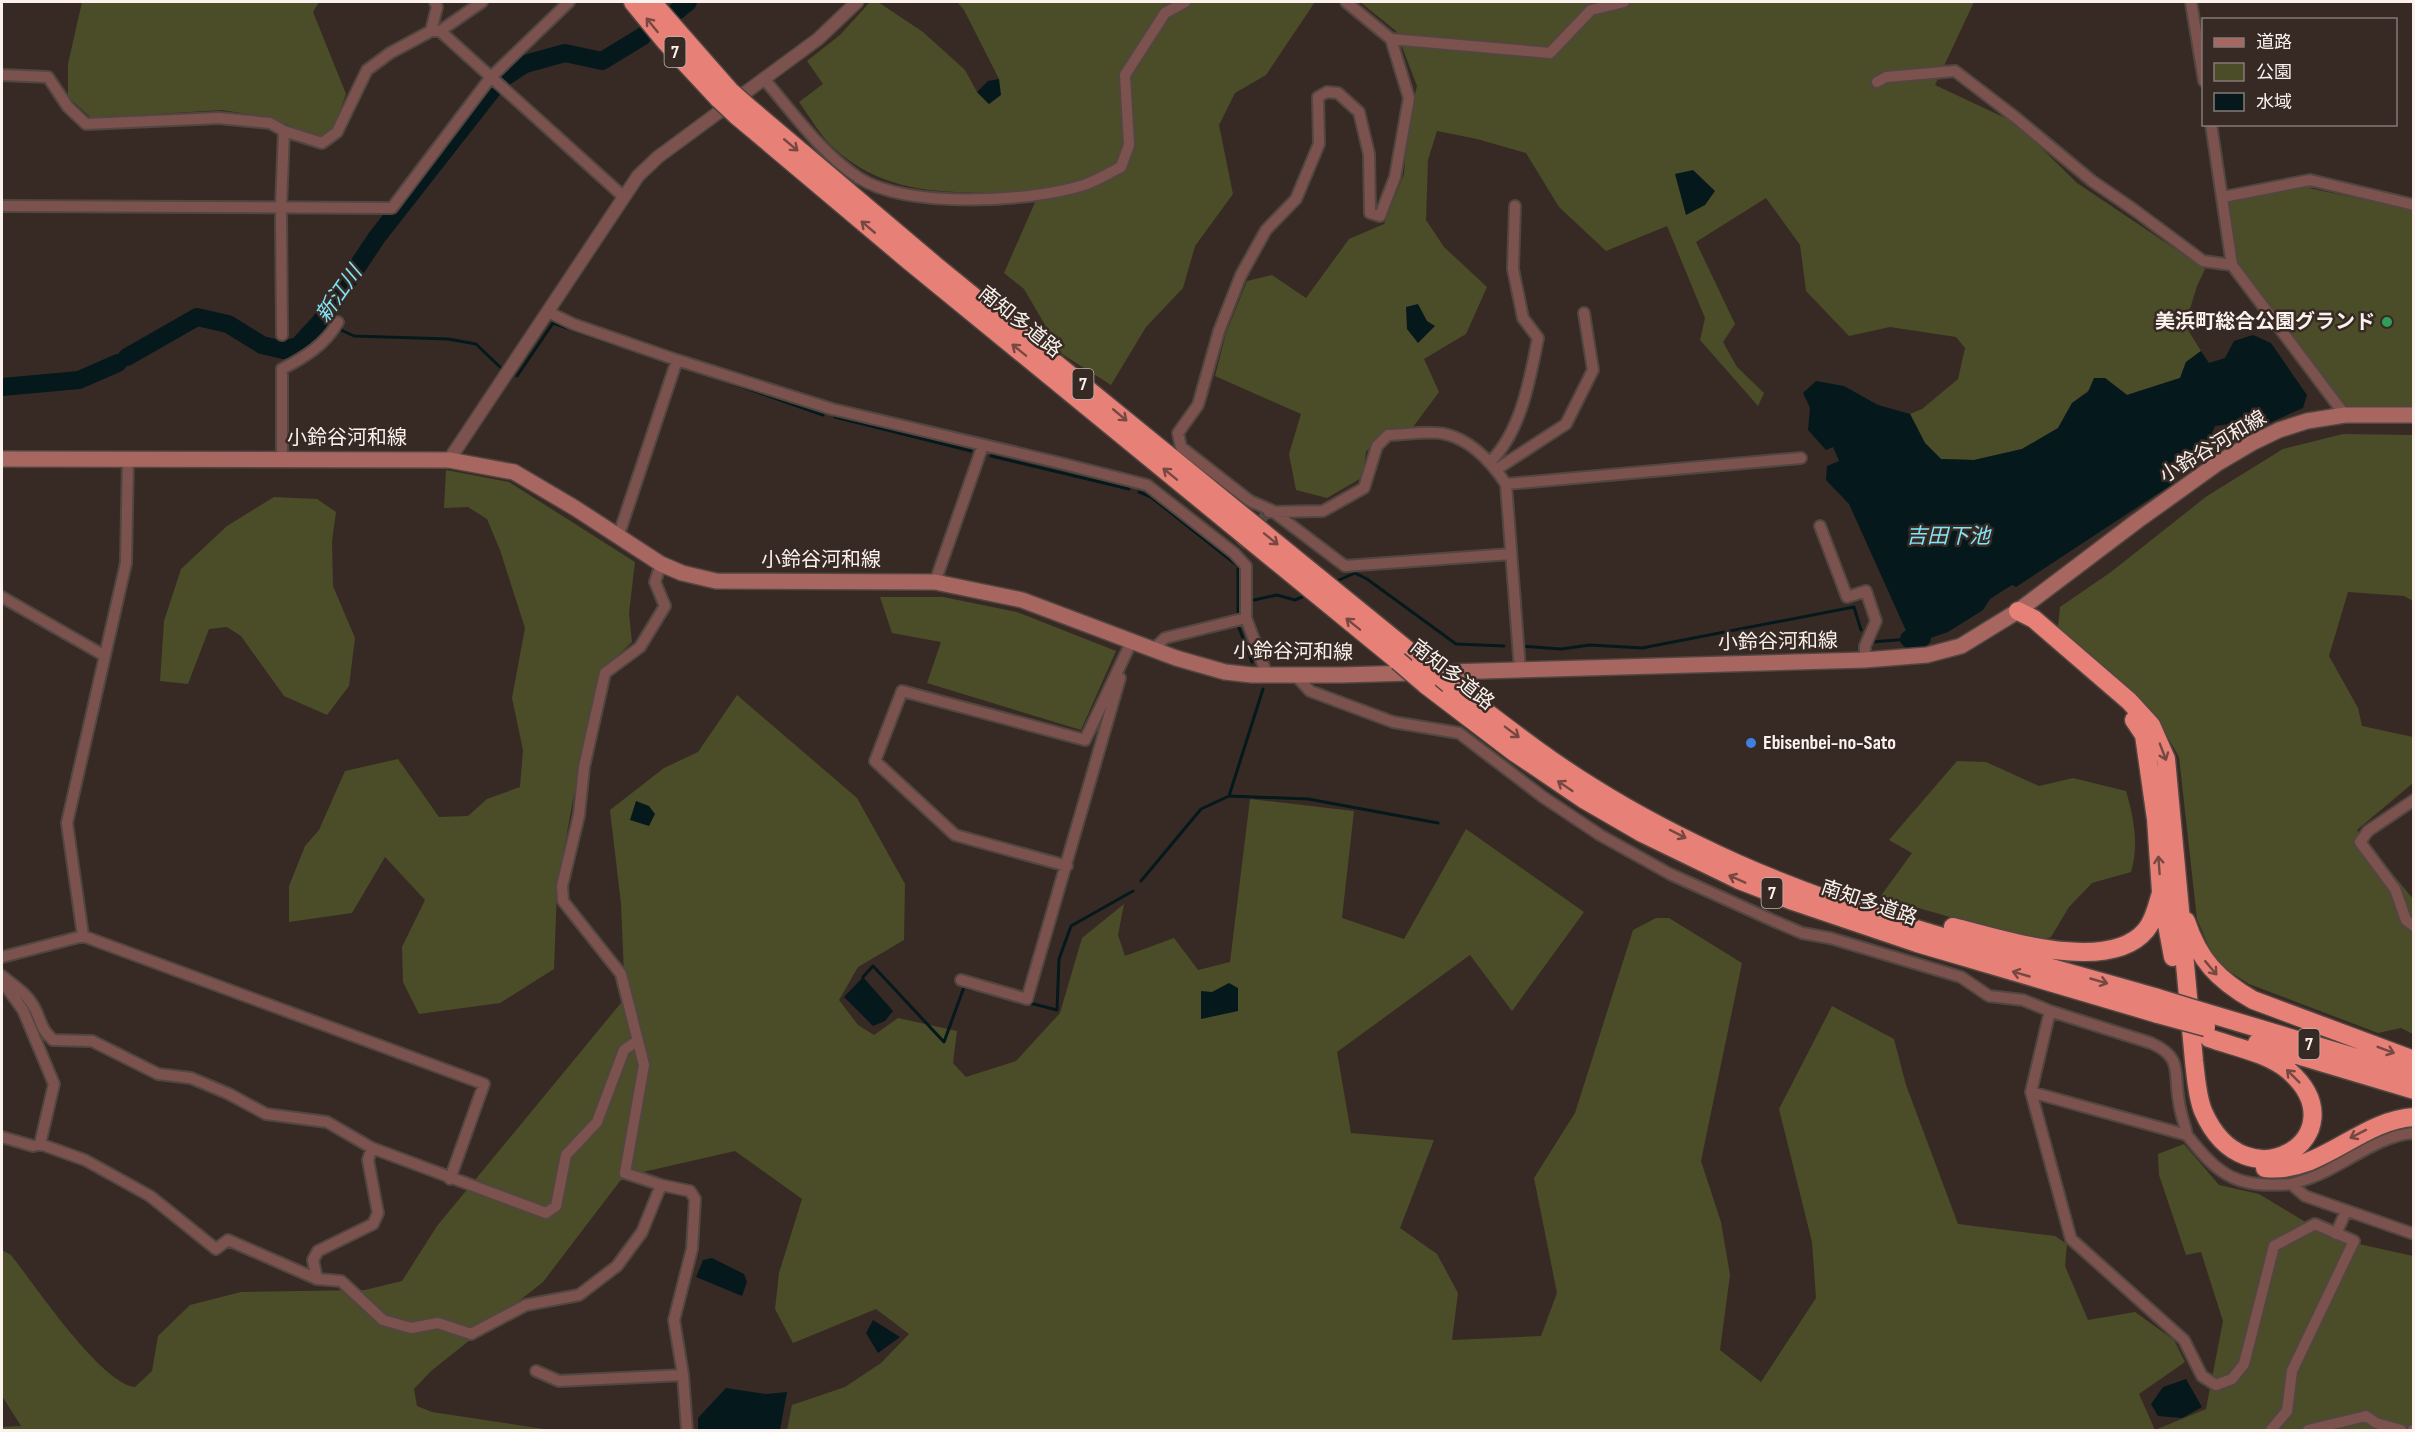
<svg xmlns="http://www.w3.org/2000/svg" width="2415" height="1432" font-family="'Sofia Sans Condensed','Noto Sans JP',sans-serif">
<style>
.green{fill:#4b4c28}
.water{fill:#05191c}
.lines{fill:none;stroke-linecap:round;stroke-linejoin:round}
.stream{stroke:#05191c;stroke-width:3}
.river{stroke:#05191c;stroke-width:18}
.minor-tunnel{stroke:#544842;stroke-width:10;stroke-dasharray:10 5;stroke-linecap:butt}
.minor-casing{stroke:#524640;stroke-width:14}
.tertiary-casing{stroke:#524640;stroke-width:15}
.secondary-casing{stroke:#524640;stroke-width:18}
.motorway-casing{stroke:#524640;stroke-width:21}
.minor{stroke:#7c524e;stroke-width:10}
.tertiary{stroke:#7c524e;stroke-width:12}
.secondary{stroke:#a7665f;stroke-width:15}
.motorway{stroke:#e78178;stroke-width:18}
.motorway-bridge-casing{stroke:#524640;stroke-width:21;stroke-linecap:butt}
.motorway-bridge{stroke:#e78178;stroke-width:18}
.oneway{stroke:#754841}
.leisure-dot{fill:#2e9e5b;stroke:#372a24;stroke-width:2}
.shop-dot{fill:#3f7fe0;stroke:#372a24;stroke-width:2}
.labels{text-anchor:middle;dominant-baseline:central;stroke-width:5;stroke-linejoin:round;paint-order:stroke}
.shield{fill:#372a24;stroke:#c0b6b1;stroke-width:1.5}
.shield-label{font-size:18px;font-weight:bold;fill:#fbf2ee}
.street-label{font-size:20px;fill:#fbf2ee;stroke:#372a24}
.poi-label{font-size:20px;font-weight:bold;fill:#fbf2ee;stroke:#372a24;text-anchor:end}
.water-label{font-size:21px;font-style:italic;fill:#80e4f7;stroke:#372a24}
</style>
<rect width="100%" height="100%" fill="#372a24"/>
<path class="green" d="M82 2H319L313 12 346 94 334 128 321 138 271 118 222 110 91 118 68 97V64Z
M870 2H878L923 32 965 70 977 92 989 104 999 79 964 10 957 2H1315L1266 75 1235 93 1219 125 1233 194 1195 246 1183 288 1146 327 1111 385 1062 354 1024 289 1004 273 1040 191C967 192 893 202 835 149 821 137 810 117 799 102L823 84 807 61 840 35Z
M1360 2H1974L1935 85 2016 123 2077 183 2205 269 2197 286 2185 325 2201 351 2186 362 2180 378 2127 395 2105 378 2072 403 2058 428 2022 449 1974 460 1941 459 1925 443 1910 414 1922 409 1958 379 1965 348 1956 337 1890 327 1849 336 1806 291 1800 245 1766 198 1696 242 1735 324 1723 342 1737 367 1764 393 1758 406 1700 340 1705 318 1667 226 1606 251 1559 207 1526 153 1477 139 1437 131 1428 160 1426 220 1444 247 1487 287 1466 334 1424 359 1439 392 1413 427 1385 431 1366 452 1363 477 1327 498 1296 490 1289 454 1301 414 1215 376 1226 333 1247 281 1272 275 1306 298 1349 239 1384 224 1404 174 1408 124 1417 86 1396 31Z
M2304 187 2413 210V408L2349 411 2238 265 2226 203Z
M2343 434 2413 435V601L2404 596 2348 592 2329 656 2358 708 2362 726 2413 737V783L2357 830 2413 899V1034L2401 1028 2378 1033 2249 984 2224 968 2210 950 2197 919 2179 757 2159 722 2134 695 2058 627 2060 607 2111 572 2207 496 2283 449Z
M446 470 509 482 635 562 629 613 632 642 600 673 578 772 557 888 554 969 500 1003 419 1014 403 982 402 947 425 900 385 857 352 913 289 922V886L305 846 319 830 345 771 398 759 439 817 468 816 487 799 520 787 523 750 512 698 525 628 500 550 487 519 468 507 444 508Z
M274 497 317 499 336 512 332 541 333 586 355 638 349 686 327 715 284 696 241 636 227 627 209 629 188 684 160 681 164 621 181 569 227 526Z
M880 597H943L1017 612 1116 651 1081 730 927 683 941 642 892 633Z
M737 695 857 798 905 884 904 940 858 967 839 1000 858 1025 874 1035 898 1018 957 1031 953 1063 966 1077 1016 1061 1060 1013 1082 938 1124 904 1118 935 1125 956 1174 938 1198 970 1230 962 1250 799 1354 811 1342 918 1404 939 1466 829 1584 912 1512 1011 1470 955 1337 1052 1351 1133 1434 1140 1400 1228 1437 1254 1458 1293 1452 1340 1541 1336 1557 1293 1534 1178 1575 1113 1633 930 1656 918H1669L1742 963 1701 1161 1721 1222 1730 1275 1720 1350 1761 1382 1816 1298 1812 1242 1779 1109 1832 1006 1894 1039 1906 1085 1958 1224 2055 1236 2067 1244 2065 1266 2088 1320 2135 1312 2174 1340 2185 1362 2139 1394 2155 1430 2206 1409 2223 1321 2201 1252 2186 1255 2159 1175 2158 1154 2184 1144 2219 1185 2259 1194 2332 1238 2413 1256V1430H787L792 1405 845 1387 881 1363 909 1334 876 1309 793 1343 775 1309 779 1273 802 1199 735 1151 643 1172 620 1181 543 1282 431 1371 414 1389 417 1406 432 1412 551 1430H2V1427L21 1426 2 1396V1250L11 1255C34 1284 101 1384 135 1387L152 1371 158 1336 190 1305 241 1292 365 1290 402 1281 437 1226 625 998 621 904 610 810 664 768 698 752Z
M1957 761 1986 762 2039 786 2073 778 2126 791C2134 818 2139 845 2131 872L2092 883 2069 907 2051 937 2034 941 1880 897 1912 853 1889 840Z"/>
<path class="water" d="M999 79 1001 95 989 104 977 92 988 81Z
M1693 170 1715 191 1705 205 1686 215 1675 174Z
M1418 304 1427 321 1435 326 1418 343 1407 329 1406 307Z
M2253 335 2271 343 2307 395 2303 408 2256 429 2245 422 2215 426C2205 452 2196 453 2173 466L2174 483 2016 587 2012 585 1990 599 1983 610 1948 632 1922 641 1921 635 1907 633 1849 504 1826 480 1827 466 1839 461 1833 447 1826 450 1808 430 1810 408 1803 393 1816 381 1844 386 1878 405 1910 414 1925 443 1941 459 1974 460 2022 449 2058 428 2072 403 2088 392 2094 378H2105L2127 395 2180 378 2186 362 2201 351 2209 363 2225 358 2234 341Z
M636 801 649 806 655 814 649 826 630 820Z
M863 977 893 1011 885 1021 873 1026 844 997Z
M1229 983 1238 988V1011L1201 1019V991L1212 992Z
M712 1258 744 1274 747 1282 742 1296 696 1277 703 1260Z
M873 1320 900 1337 878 1353 866 1333Z
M2186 1379 2202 1407 2182 1418 2158 1416 2151 1404 2163 1387Z
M726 1388 766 1394 787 1392 780 1430H698V1418Z"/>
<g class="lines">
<path class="stream" d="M321 321 330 325
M341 330 354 336 448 339 476 344 500 367
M709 375 823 415
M517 376 553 323 614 344
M835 417 971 451
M991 456 1129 489
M1139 492 1151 497 1238 566V617
M1339 580 1355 573 1367 579 1456 644 1504 646
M1254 600 1277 595 1295 600 1302 597
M1238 625 1252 662
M1872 642 1909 639
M1522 646 1561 649 1590 645 1642 648 1854 607 1861 630
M1263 689 1229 796 1308 799 1438 823
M1141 881 1201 809 1229 796
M863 977 873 966 944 1042 964 987 976 990
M1026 1002 1057 1010 1059 959 1071 926 1133 891"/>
<path class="river" d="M677 11 688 2
M502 79 525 64 565 53 602 61 643 36
M127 357 197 317 228 324 262 345 283 350 298 346 321 321 377 237 493 89
M2 387 79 380 118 363
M1909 639 1922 638"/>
<path class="minor-tunnel" d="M1240 546 1266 514"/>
<g class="minor-casing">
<path id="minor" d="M1346 2 1391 39 1550 53 1591 10 1624 2
M2191 2 2204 81
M431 31 437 7 435 2
M440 31 624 197
M1391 39 1409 98 1395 177 1380 216 1370 213 1369 154 1359 112 1338 93 1327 92 1318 97 1319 144 1296 199 1266 230 1241 275 1219 331 1198 405 1178 433 1181 447 1250 501 1271 510 1345 566 1511 554
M2 75 48 77 68 107 86 124 219 118 270 123 284 131 322 143 337 132 367 70 390 53 431 31H440L482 2
M764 79C794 114 821 153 859 178 908 209 1030 202 1084 185 1096 181 1109 173 1121 167L1129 145 1125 75 1165 13 1185 2
M1877 82 1886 77 1955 71 2015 117 2092 181 2133 209 2203 261 2232 265
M2211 124 2232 265 2345 415
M2223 197 2310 180 2414 205
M2 206 392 208 491 77 569 2
M548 312 573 324 677 360 832 409 1060 463 1147 485 1234 553 1246 566V618L1267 675
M282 335 281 207 284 131
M282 459V369C305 357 325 345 338 322
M1490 462C1521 432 1530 379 1538 338L1523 318 1513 269 1515 206
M1497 469 1566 424 1593 370 1584 313
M1506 484 1801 458
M1269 512 1323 511 1364 488 1377 446 1388 435C1403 435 1430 430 1445 434 1471 440 1492 463 1506 484L1520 670
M1820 526 1847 597 1866 591 1876 621 1865 646V660
M618 537 677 360
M661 564 655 582 665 606 640 647 605 673 584 767 579 815 562 886 563 901 621 974 644 1065 625 1173 661 1185 690 1191 695 1199 692 1249 674 1320 683 1375 687 1430
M935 582 983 445
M2 597 105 656
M1154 649 1165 638 1246 618
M1295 675 1310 691 1393 722 1459 733 1543 797 1600 835 1670 874 1774 921 1802 933 1830 938 1961 977 1989 996 2023 1000 2050 1011 2031 1092 2071 1239 2184 1340 2202 1376 2216 1385 2232 1379 2244 1364 2274 1246 2315 1224 2354 1241 2292 1371 2287 1411 2271 1430
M2414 800 2368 831 2360 842 2395 889 2406 920 2414 926
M1067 866 955 835 875 761 902 691 1085 740 1128 649
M83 936 67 823 126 563 128 459
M2 957 83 936 484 1084 450 1179
M2 976C15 986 29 995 36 1011 42 1024 41 1029 53 1040L92 1041 158 1074 191 1078 229 1094 266 1114 327 1122 372 1148 546 1213 556 1206 566 1155 597 1122 624 1050 637 1041
M961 980 1027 999 1120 678
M2 981 23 1010 54 1084 40 1144
M2050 1011 2151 1043C2184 1058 2173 1072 2179 1102 2180 1113 2185 1124 2187 1135
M2031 1092 2187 1135C2220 1177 2237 1188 2291 1184L2305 1196 2414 1234
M2 1137 33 1146 40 1144 85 1160 150 1196 216 1249 228 1240 317 1279 341 1281 383 1320 411 1328 438 1323 471 1334 526 1305 579 1295 617 1266 642 1232 661 1185
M2291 1184C2301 1181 2313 1178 2322 1173 2351 1160 2381 1135 2414 1133
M2336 1234 2346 1211
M317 1279 313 1260 318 1251 373 1224 378 1213 368 1160 372 1148
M536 1371 559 1381 683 1375
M2308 1430 2366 1416 2376 1423 2401 1430
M2413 1430H2414"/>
</g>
<g class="tertiary-casing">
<path id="tertiary" d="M449 460 638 176 658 157 818 39 857 2"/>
</g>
<g class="secondary-casing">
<path id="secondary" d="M2 459 449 460 514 472 575 508 661 564 682 573 716 581 935 582 1022 600 1176 658 1225 672 1252 675H1341L1865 660 1927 655 1961 646 2018 611 2137 521 2218 463 2252 443 2279 430 2307 421 2345 415H2414"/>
</g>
<g class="motorway-casing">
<path id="motorway" d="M633 2 665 41 719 99
M652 2 730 91
M747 106 936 266 1421 661
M736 115 907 259 1398 661
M2018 611 2034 619 2129 701 2151 725 2166 759 2194 1061C2196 1077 2197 1096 2203 1111 2246 1210 2362 1135 2289 1071 2268 1053 2234 1047 2209 1038
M1449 684C1496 719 1542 756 1592 787 1638 816 1687 841 1736 863 1871 923 2017 957 2158 998
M1426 685 1514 752 1585 800 1642 833 1739 880 1793 901 1917 943 2158 1014
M2134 720 2144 735 2156 819 2161 892 2173 957
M2186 921C2199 960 2218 980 2253 1000L2414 1060
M1953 927C2002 939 2109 975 2146 930 2154 920 2157 907 2160 896
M2204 1012 2414 1075
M2257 1043 2414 1090
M2265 1168C2319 1175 2360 1120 2414 1117"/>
</g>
<use href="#minor" class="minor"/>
<use href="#tertiary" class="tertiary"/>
<use href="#secondary" class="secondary"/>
<use href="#motorway" class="motorway"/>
<g class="motorway-bridge-casing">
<path id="motorway-bridge" d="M730 91 747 106
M719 99 736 115
M1398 661 1426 685
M1421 661 1449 684
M2158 998 2204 1012
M2158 1014 2206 1027"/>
</g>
<use href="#motorway-bridge" class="motorway-bridge"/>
</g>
<defs><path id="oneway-shaft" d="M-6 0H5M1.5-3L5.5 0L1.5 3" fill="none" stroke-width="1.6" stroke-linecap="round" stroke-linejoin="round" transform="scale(1.5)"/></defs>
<g class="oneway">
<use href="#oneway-shaft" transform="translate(652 25) rotate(-129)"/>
<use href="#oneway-shaft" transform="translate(791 145) rotate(40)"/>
<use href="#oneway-shaft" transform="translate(868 227) rotate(-140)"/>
<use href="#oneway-shaft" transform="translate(1019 350) rotate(-141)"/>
<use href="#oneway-shaft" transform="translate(1120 415) rotate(40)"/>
<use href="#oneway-shaft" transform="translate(1170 474) rotate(-141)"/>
<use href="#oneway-shaft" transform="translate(1271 539) rotate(39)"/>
<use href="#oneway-shaft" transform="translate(1353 624) rotate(-141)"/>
<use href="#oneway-shaft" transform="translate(1512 732) rotate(37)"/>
<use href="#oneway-shaft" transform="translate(2163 752) rotate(69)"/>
<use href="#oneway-shaft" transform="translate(1565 786) rotate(-146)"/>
<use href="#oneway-shaft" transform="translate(1678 834) rotate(27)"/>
<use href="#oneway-shaft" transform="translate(2159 865) rotate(-94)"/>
<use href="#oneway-shaft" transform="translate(1737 879) rotate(-156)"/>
<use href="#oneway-shaft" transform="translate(2211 968) rotate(50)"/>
<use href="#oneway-shaft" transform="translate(2021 974) rotate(-164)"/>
<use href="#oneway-shaft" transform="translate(2099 981) rotate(16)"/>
<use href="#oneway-shaft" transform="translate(2386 1050) rotate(21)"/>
<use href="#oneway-shaft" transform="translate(2293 1076) rotate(-135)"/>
<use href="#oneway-shaft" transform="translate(2358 1134) rotate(153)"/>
</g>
<circle class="leisure-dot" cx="2387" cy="322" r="6"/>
<circle class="shop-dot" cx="1751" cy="743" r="6"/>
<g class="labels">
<g class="shield">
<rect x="664.5" y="37" width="21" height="30" rx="4.5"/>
<rect x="1072.5" y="369" width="21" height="30" rx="4.5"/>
<rect x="1761.5" y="878" width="21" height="30" rx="4.5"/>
<rect x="2298.5" y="1029" width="21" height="30" rx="4.5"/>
</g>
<g class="shield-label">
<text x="675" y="52">7</text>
<text x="1083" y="384">7</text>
<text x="1772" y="893">7</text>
<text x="2309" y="1044">7</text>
</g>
<g class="street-label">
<text transform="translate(1020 322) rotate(39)">南知多道路</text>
<text x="347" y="438">小鈴谷河和線</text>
<text transform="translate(2213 447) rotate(-31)">小鈴谷河和線</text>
<text x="821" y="560">小鈴谷河和線</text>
<text transform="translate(1778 642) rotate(-1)">小鈴谷河和線</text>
<text transform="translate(1293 652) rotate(1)">小鈴谷河和線</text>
<text transform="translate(1452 675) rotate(38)">南知多道路</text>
<text transform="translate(1869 903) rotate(19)">南知多道路</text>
</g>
<g class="poi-label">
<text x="2375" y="322">美浜町総合公園グランド</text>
<text x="1763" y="743" text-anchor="start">Ebisenbei-no-Sato</text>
</g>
<g class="water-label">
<text transform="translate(339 294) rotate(-55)">新江川</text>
<text x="1948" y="536">吉田下池</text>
</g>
</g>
<rect width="2415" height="1432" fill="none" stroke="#fbf2ee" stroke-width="6"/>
<rect x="2202" y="18" width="195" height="108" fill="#372a24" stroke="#857a75" stroke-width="1.5"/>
<rect x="2214" y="38" width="30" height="9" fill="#a7665f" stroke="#857a75" stroke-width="1.5"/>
<text x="2256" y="48" font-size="18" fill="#fbf2ee">道路</text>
<rect x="2214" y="63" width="30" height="18" fill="#4b4c28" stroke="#857a75" stroke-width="1.5"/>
<text x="2256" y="78" font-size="18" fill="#fbf2ee">公園</text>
<rect x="2214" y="93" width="30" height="18" fill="#05191c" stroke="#857a75" stroke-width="1.5"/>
<text x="2256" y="108" font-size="18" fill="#fbf2ee">水域</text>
</svg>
